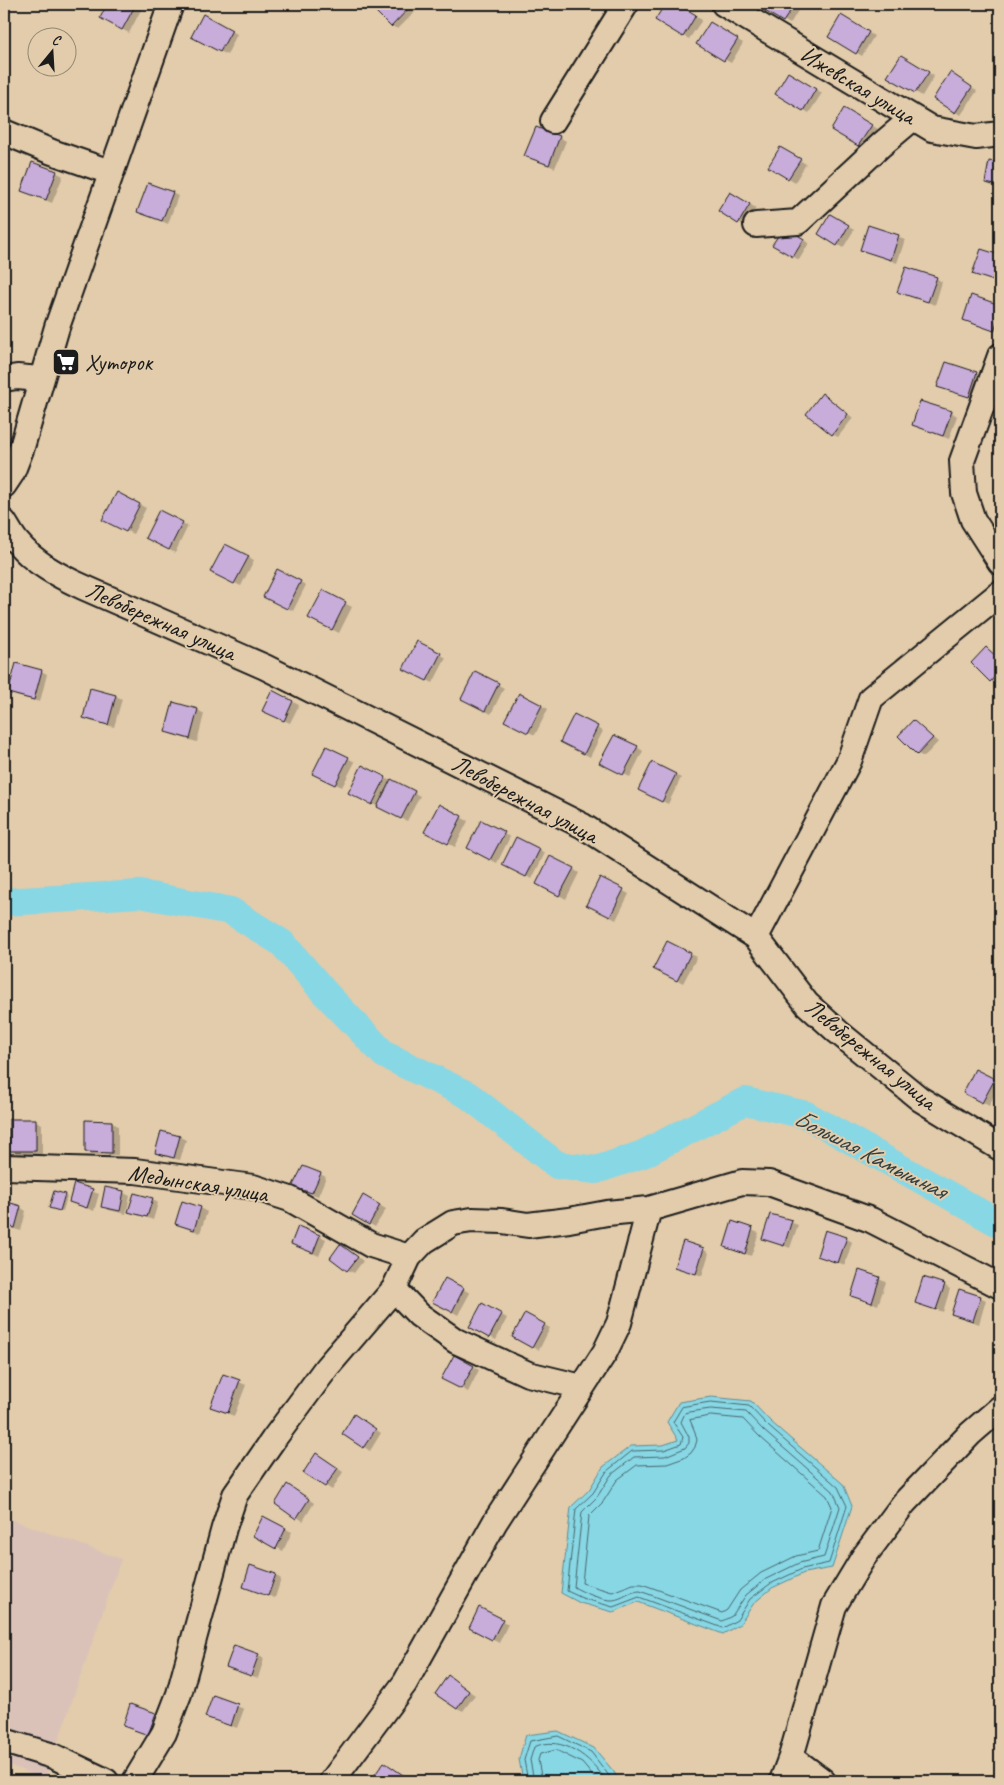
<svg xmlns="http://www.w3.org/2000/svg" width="1004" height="1785" font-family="Caveat,sans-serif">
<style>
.built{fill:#dac2b9}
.water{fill:#88d7e5;stroke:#5d8c95}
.shadow{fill:#0003}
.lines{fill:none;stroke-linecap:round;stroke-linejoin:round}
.shore{stroke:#47676c;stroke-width:1}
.river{stroke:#88d7e5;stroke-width:28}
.building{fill:#c8acd9;stroke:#1c1c1c}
.minor-casing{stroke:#1c1c1c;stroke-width:28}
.minor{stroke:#e2ccab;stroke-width:24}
.labels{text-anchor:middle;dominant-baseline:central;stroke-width:4;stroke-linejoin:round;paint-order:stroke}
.street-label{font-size:24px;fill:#1c1c1c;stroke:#e2ccab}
.poi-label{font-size:24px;fill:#1c1c1c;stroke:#e2ccab;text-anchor:start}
.water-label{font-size:25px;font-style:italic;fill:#324144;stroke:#e2ccab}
</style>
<rect width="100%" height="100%" fill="#e2ccab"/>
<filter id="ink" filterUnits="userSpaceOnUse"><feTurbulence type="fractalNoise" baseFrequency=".02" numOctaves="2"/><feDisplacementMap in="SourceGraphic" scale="10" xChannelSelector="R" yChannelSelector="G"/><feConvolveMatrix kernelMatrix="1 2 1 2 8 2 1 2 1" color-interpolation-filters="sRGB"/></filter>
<g filter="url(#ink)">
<path class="built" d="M4 1517 121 1559 45 1779 4 1763Z"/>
<path class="water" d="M711 1397 751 1401 771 1422 843 1484 852 1506 832 1568 804 1573 772 1588 754 1603 740 1624 723 1634 638 1602 613 1612 580 1603 561 1593 571 1507 589 1490 603 1467 631 1446 663 1445 678 1440 667 1422 679 1402Z
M558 1731 594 1748 614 1772 619 1781H523L519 1759 526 1735Z"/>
<path class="shadow" d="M109 4H139L143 6 129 33 101 18Z
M386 4H407L415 12 398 29 391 26 378 12Z
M667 4H676L702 20 689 39 656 20Z
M758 4H802L790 24Z
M204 16 237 34 227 55 193 37Z
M842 17 874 36 862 56 829 36Z
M710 24 743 43 731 63 698 44Z
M902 56 934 76 922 96 889 76Z
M789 74 822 93 809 113 776 93Z
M956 77 977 91 961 115 955 112Z
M845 109 878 129 865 149 832 129Z
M559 137 566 141 555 168 526 156Z
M781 149 806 164 795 182 770 166Z
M990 162 1000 164V188L992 186 986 183Z
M56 172 63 176 52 203 23 191Z
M172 193 178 196 168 224 139 211Z
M731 193 756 208 745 226 720 211Z
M831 216 854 230 843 248 820 234Z
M869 226 905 240 897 263 861 249Z
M784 228 809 243 799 260 774 245Z
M936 278 942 282 935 305 899 291Z
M972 297 1000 307V333L964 320Z
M976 373 983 377 975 399 939 386Z
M829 398 853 418 838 437 832 434Z
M951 412 957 416 949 439 913 425Z
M117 493 146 508 133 534 110 523Z
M182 523 188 526 175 553 153 541Z
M248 557 254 560 241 586 218 575Z
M300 582 306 585 293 611 271 600Z
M323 592 352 607 339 633 316 621Z
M986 648 1000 659V681L997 684 991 681Z
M440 654 446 658 433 683 411 672Z
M41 671 47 674 40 702 16 696 10 693Z
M476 673 504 688 491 714 469 702Z
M91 690 116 696 122 699 114 727 90 721 84 718Z
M273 692 299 705 290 723 270 714Z
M519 694 548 709 535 735 512 724Z
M173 704 198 710 204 714 197 742 173 735 166 732Z
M575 716 603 731 590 757 568 745Z
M913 722 938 742 924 757 918 754Z
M326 747 355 762 342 787 320 777Z
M637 747 643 751 630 777 607 766Z
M675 775 681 778 668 804 646 793Z
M385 778 420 796 407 821 354 795Z
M439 806 468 821 455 847 432 835Z
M504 834 510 837 497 863 474 851Z
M539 850 545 853 532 879 510 868Z
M573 869 579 873 566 899 542 886Z
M601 879 629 894 616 920 594 908Z
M668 943 697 957 683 983 661 972Z
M976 1070 1000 1083 989 1106 965 1092Z
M36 1121 42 1124V1154H17L10 1150Z
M112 1122 118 1126V1155H93L87 1151Z
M162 1132 180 1137 186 1140 180 1160 163 1156 157 1152Z
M320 1174 326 1177 318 1196 294 1187Z
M75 1185 99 1194 94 1211 70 1202Z
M106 1189 124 1193 130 1196 126 1214 109 1210 102 1206Z
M65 1195 67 1197 63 1211 52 1207Z
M364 1196 386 1209 375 1227 354 1214Z
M152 1199 158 1203 153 1220 130 1211Z
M4 1203 20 1207 26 1211 21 1231 4 1226Z
M200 1208 207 1212 200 1233 176 1224Z
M771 1215 798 1225 790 1248 764 1238Z
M733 1223 759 1233 751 1256 725 1246Z
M320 1236 326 1239 319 1256 292 1244Z
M846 1238 852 1242 845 1265 818 1255Z
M347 1249 363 1261 354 1273 348 1270Z
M703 1249 709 1253 702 1276 676 1266Z
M860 1272 886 1282 878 1305 852 1295Z
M445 1279 470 1293 458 1315 434 1301Z
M944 1285 950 1289 943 1312 916 1302Z
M980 1297 986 1300 979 1324 953 1314Z
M482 1305 507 1318 496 1340 471 1327Z
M526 1315 550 1328 539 1350 514 1337Z
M455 1357 479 1370 468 1392 443 1378Z
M223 1375 246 1385 234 1416 218 1410Z
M361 1419 381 1433 370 1451 343 1433Z
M322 1458 343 1472 332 1490 305 1472Z
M294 1489 314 1503 303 1521 277 1503Z
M264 1518 292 1532 283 1551 255 1536Z
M275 1575 281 1579 275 1598 244 1587Z
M480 1609 508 1624 499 1643 471 1628Z
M258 1655 264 1659 258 1678 228 1667Z
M454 1681 475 1695 463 1711 457 1708Z
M214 1697 244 1709 237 1728 207 1717Z
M155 1714 161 1718 154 1738 124 1726Z
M390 1767 411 1781 373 1780Z"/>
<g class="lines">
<path class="shore" d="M711 1402 749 1406 768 1426 838 1487 847 1506 829 1563 802 1569 770 1584 750 1599 737 1620 723 1628 639 1597 613 1607 582 1598 567 1591 576 1509 593 1493 607 1471 632 1451 664 1450 681 1444 683 1437 673 1422 682 1407Z
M711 1409 746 1412 764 1431 833 1491 840 1507 824 1557 799 1563 766 1579 746 1595 732 1616 722 1621 640 1591C630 1591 623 1599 613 1600 604 1601 582 1592 574 1587L582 1512 597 1497 611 1475 634 1457 665 1456 685 1448 689 1443V1437L681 1422 685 1413Z
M711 1416 743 1419 759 1436 827 1496 832 1507 818 1551 796 1556 761 1573 740 1590 727 1610 722 1613 642 1584H633L612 1592 582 1583 589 1516 603 1502 617 1480 637 1465 667 1464 684 1458 691 1453 695 1447 697 1440 695 1432 690 1420Z
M528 1781 524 1760 530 1741 558 1736 591 1752 613 1781
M534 1781 530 1760 534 1747C562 1734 592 1758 606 1781
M542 1781 538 1760 540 1754 556 1750 582 1763 597 1781"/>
<path class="river" d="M4 902 140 894 231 911 282 943 326 994 385 1055 468 1095 557 1165 596 1170 643 1154 745 1101 806 1115 1000 1224"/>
</g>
<path class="building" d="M107 4H136L122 30 100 18Z
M384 4H405L409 8 391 27 376 12Z
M665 4H678L696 15 683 37 655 20Z
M756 4H795L783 22 755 5Z
M203 14 232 30 220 52 191 37Z
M841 15 869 32 856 54 828 37Z
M710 22 738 39 724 61 696 44Z
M901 55 929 72 915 93 887 77Z
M788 72 816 89 803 111 775 94Z
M950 72 972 87 955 113 933 99Z
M844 108 872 125 858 146 831 130Z
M536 127 560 136 549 165 524 156Z
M780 147 801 159 788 179 768 167Z
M989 161 1000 163V186L985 183Z
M32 162 57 171 46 200 21 191Z
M148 183 173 192 162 221 137 212Z
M730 192 750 204 738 224 718 211Z
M830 214 849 225 837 246 818 234Z
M868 225 899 235 891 260 860 250Z
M784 227 804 239 793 257 772 245Z
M981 249 1000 255V283L972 274Z
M906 267 937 277 928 302 897 292Z
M971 295 1000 305V312L994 331 963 320Z
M946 362 977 372 969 397 937 387Z
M822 393 848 414 832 435 806 414Z
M920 401 952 411 943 436 912 425Z
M117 492 140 504 126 532 102 520Z
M159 510 183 522 169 550 145 538Z
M225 544 249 556 234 584 210 572Z
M277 569 301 581 287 609 263 597Z
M323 590 346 602 332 630 308 618Z
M417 641 441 653 427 681 403 669Z
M986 647 1000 660V671L990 682 971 663Z
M16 663 42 670 34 700 8 693Z
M475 671 499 683 485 711 461 699Z
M90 688 116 695 108 725 83 718Z
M272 690 293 701 284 721 262 711Z
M519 693 542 705 528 733 504 721Z
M173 702 198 709 190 739 165 732Z
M574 714 598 726 584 754 560 742Z
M913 720 933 738 917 755 898 736Z
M614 735 638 746 623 775 599 763Z
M326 746 349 757 335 785 312 774Z
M652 762 676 774 662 802 638 790Z
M362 765 386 777 372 805 348 793Z
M391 779 415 791 401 819 377 807Z
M439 804 462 816 448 844 424 832Z
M481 820 505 832 490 860 467 848Z
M516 837 540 849 526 877 502 865Z
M550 856 574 868 559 896 536 884Z
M600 877 624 889 610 917 586 905Z
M667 941 691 953 677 981 653 969Z
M975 1069 995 1079 982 1103 963 1093Z
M9 1119H36V1151H9Z
M85 1120 112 1121V1153L85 1152Z
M161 1131 180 1136 174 1158 155 1153Z
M303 1166 321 1173 312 1193 292 1187Z
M74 1183 93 1189 87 1208 69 1202Z
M105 1187 124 1191 120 1211 101 1207Z
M54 1191 65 1194 60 1211 49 1208Z
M134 1193 153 1198 147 1217 128 1212Z
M363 1195 380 1205 369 1225 352 1215Z
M4 1201 21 1206 15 1228 4 1225Z
M182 1201 201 1207 194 1230 175 1224Z
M770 1214 792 1220 784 1246 762 1239Z
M732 1221 753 1228 745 1254 724 1247Z
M298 1226 320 1235 313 1253 291 1244Z
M825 1230 847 1237 838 1263 817 1256Z
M683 1241 704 1248 696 1274 674 1267Z
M340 1244 358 1257 347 1271 330 1258Z
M859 1270 880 1277 872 1303 851 1296Z
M923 1277 945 1284 936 1310 915 1303Z
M445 1278 464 1288 452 1312 432 1302Z
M959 1289 981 1296 973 1321 951 1314Z
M482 1303 502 1314 489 1338 469 1327Z
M525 1313 545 1324 532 1348 512 1337Z
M454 1355 474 1366 461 1389 441 1379Z
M223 1374 240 1380 228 1413 210 1407Z
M354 1414 376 1429 363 1448 342 1434Z
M316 1453 338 1468 325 1487 303 1473Z
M287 1484 309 1499 296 1519 275 1504Z
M263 1516 286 1528 276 1549 253 1536Z
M250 1565 276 1574 268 1596 243 1587Z
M479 1607 503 1619 492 1640 469 1628Z
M234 1645 259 1654 251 1676 226 1667Z
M448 1675 469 1691 457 1709 435 1694Z
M213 1695 238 1704 231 1726 205 1717Z
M130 1704 156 1713 148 1735 123 1726Z
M384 1762 406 1777 403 1781 371 1780Z"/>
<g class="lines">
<g class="minor-casing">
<path id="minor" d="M724 4 932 129 976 137 1000 134
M553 121 626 4
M4 132 52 152 110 172
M756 225 798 222 881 145 913 118
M1000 356 962 461 964 493 973 520 1000 562
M4 379 17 377 40 379
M4 485 12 473 22 447 57 327 171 4
M4 522C8 528 12 536 17 542 34 563 59 576 83 587L265 667 583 826 756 937 807 1004 838 1032 920 1099 1000 1148
M756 937 849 761 871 698 1000 593
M4 1167 135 1171 253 1187 290 1199 371 1245 409 1257
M394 1289 419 1315 456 1341 528 1374 582 1387
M4 1741 53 1756 106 1781
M791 1757 823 1781
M135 1781 164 1733 179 1694 224 1528 235 1495 273 1440 327 1367 394 1289 409 1257 424 1241 453 1223 472 1220 502 1221 528 1225 569 1220 607 1213 649 1209 742 1182 769 1183 871 1220 1000 1286
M332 1781 405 1683 495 1522 605 1352 619 1323 649 1209
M782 1781 791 1757 834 1606 863 1558 904 1503 970 1434 1000 1408"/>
</g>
<use href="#minor" class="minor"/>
</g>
</g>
<defs>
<g id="supermarket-square" transform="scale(1.4375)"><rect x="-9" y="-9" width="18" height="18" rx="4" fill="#1c1c1c" stroke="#e2ccab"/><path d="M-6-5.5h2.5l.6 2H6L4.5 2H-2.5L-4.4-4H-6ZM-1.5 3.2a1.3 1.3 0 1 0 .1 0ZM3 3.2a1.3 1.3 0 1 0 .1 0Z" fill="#fff"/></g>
</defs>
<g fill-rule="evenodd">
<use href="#supermarket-square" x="66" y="362"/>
</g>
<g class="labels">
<g class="street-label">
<text transform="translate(858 85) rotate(31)">Ижевская улица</text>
<text transform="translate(161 621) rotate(24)">Левобережная улица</text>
<text transform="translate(525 799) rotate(28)">Левобережная улица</text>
<text transform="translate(871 1054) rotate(39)">Левобережная улица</text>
<text transform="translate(198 1183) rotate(9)">Медынская улица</text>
</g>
<g class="poi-label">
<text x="85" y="362">Хуторок</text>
</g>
<g class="water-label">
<text transform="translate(870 1154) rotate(27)">Большая Камышная</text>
</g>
</g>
<rect width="1004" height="1785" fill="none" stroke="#e2ccab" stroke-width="20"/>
<rect x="10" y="10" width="984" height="1765" fill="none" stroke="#1c1c1c" stroke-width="2" filter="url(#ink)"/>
<g transform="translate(52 52) rotate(18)"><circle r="24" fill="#e2ccab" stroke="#938672"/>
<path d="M0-4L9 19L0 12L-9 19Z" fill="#1c1c1c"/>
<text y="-8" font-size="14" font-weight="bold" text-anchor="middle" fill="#1c1c1c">С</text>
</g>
</svg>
